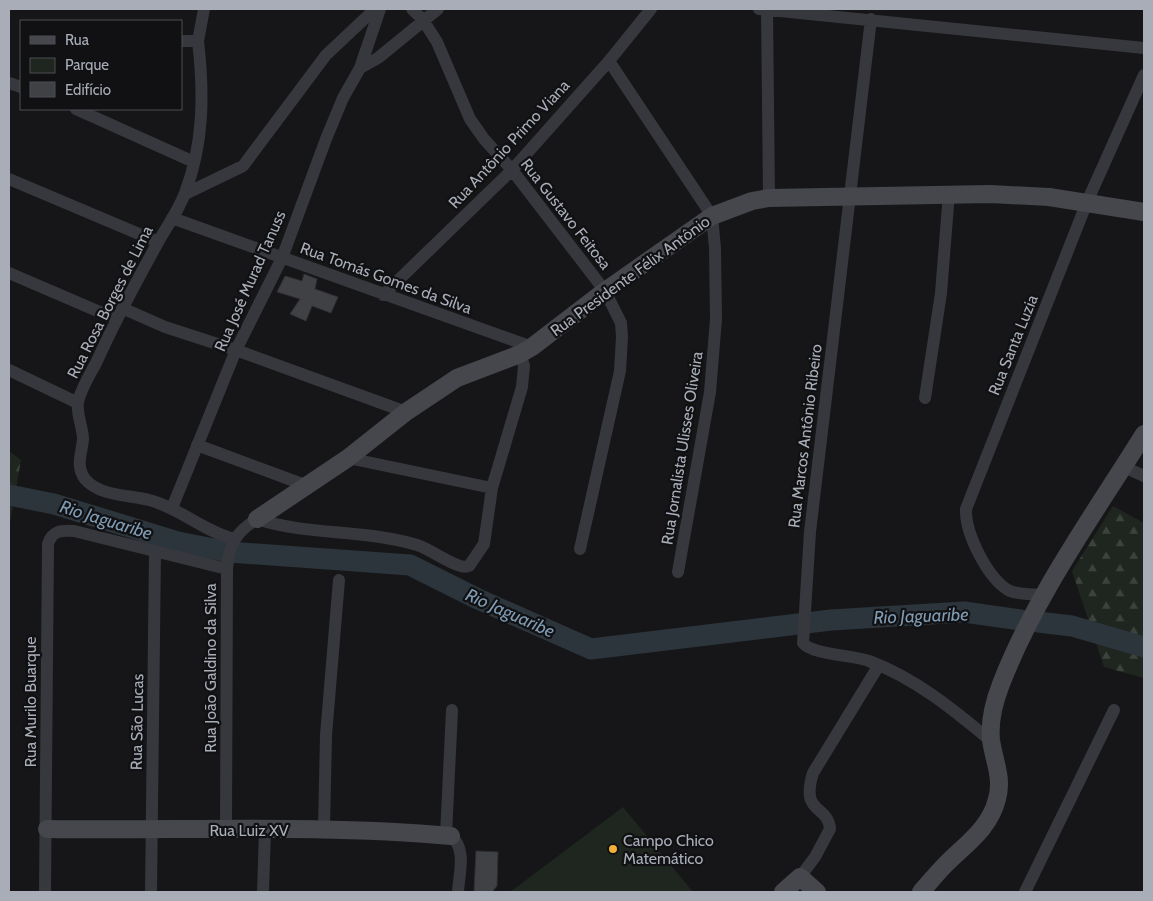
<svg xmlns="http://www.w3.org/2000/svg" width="1153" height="901" font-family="Cabin,sans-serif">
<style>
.forest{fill:url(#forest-firs)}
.park{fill:#1e261f}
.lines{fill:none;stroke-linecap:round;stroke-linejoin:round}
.river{stroke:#2c353c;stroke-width:21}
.building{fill:#404145;stroke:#303034}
.street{stroke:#37383d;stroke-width:12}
.secondary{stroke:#45474d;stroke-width:18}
.poi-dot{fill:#f2b134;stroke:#111113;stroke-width:2}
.labels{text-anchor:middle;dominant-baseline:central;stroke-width:4.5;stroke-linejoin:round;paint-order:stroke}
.street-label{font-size:16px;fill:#a8adb8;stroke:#111113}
.poi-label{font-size:16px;fill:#a8adb8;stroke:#111113;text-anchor:start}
.water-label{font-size:18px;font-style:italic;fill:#7f9bb3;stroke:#111113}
</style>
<defs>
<pattern id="forest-firs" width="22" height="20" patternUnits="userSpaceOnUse" patternTransform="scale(1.25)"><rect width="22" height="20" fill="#1e261f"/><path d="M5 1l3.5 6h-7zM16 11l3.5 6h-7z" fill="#3c433d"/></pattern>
</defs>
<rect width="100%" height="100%" fill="#161618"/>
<path class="forest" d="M9 451 21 460 9 529Z
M1113 506 1144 523V678L1104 667 1072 571Z"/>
<path class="park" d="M623 807 693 892H510Z"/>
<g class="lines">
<path class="river" d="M9 495 54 504 178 542 229 552 410 565 478 599 591 649 831 620 964 612 1021 620
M1038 622 1072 626 1144 647"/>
</g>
<path class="building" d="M304 274 317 279 315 289 338 297 331 313 312 306 306 321 290 314 300 299 277 292 285 276 302 281Z
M476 851 498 852 497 886 492 892H474Z"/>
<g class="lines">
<path class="street" d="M412 9 423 20 437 42 470 119 484 139 512 170 605 291 621 323 622 337 620 371 580 549
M759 9 1144 48
M767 9 769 198
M871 19 810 532 803 643C812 655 854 655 869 661 915 678 954 710 991 741
M181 41H198L204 9
M198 41C204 93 204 143 185 193 178 212 165 229 156 246 135 284 115 321 97 361 91 373 81 388 78 402 76 413 83 428 83 439 82 453 75 466 85 479 99 496 129 495 149 500 180 508 203 531 234 539
M609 61 712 216 715 248 716 319 710 392 678 572
M360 68 378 58 438 9
M9 83 21 87
M76 109 194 162
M9 179 158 242
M185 194 243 166 326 55 375 9
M172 218 532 347
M9 273 116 319
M383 295 512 170 609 61 651 9
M122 308 165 327 236 350 406 412
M9 370 78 403
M925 398 941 293 949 193
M197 445 305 485
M348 458 492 488
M1124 467 1144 476
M172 508 236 350 282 258 326 139 343 98 360 68 380 9
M1043 595C1032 594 1017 595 1008 590 987 577 965 533 966 509L1087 202 1144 75
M324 828 326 735 339 580
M226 829 227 569C229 544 236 532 257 519 309 536 365 529 417 545 431 549 459 571 469 566L484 544 492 488 522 387 524 366 520 354
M446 835 452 710
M451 836C467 849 459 873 458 892
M800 877 815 857 830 829C828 804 800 815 813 773L879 665
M45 892 48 544C52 531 61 530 74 531L227 569
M151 892 155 552
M263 892 265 830
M1025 892 1114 710"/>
<path class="secondary" d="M257 519 348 458 406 412 457 378 520 354 532 347 605 291 712 216 752 201 769 198 990 194 1049 197 1144 212
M47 829C181 831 317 824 451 836
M783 892 800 877 817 892
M921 892C929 883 937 873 946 864 966 844 990 828 997 799 1003 778 994 761 991 740 989 720 994 702 1001 684 1036 594 1093 516 1144 434"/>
</g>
<circle class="poi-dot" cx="613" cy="849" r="5"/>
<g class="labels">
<g class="street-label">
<text transform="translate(509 144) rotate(-47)">Rua Antônio Primo Viana</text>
<text transform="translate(566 214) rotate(52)">Rua Gustavo Feitosa</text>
<text transform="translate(630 276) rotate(-36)">Rua Presidente Félix Antônio</text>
<text transform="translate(386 278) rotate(20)">Rua Tomás Gomes da Silva</text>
<text transform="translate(250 281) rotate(-66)">Rua José Murad Tanuss</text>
<text transform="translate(110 302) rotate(-63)">Rua Rosa Borges de Lima</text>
<text transform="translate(1013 345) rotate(-68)">Rua Santa Luzia</text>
<text transform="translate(805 436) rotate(-83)">Rua Marcos Antônio Ribeiro</text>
<text transform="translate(682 448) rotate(-81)">Rua Jornalista Ulisses Oliveira</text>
<text transform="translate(210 668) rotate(-90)">Rua João Galdino da Silva</text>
<text transform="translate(30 702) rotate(-90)">Rua Murilo Buarque</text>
<text transform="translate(137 722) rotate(-89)">Rua São Lucas</text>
<text x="249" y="830">Rua Luiz XV</text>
</g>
<g class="poi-label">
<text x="623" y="840">Campo Chico<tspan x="623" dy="18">Matemático</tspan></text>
</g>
<g class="water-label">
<text transform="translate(106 520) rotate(17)">Rio Jaguaribe</text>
<text transform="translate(510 613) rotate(24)">Rio Jaguaribe</text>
<text transform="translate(921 616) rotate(-2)">Rio Jaguaribe</text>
</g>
</g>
<rect width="1153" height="901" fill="none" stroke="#a8adb8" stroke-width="20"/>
<rect x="20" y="20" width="162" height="90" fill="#111113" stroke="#4d4f55"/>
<rect x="30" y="36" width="25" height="8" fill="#45474d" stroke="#4d4f55"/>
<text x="65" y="45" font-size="15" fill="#a8adb8">Rua</text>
<rect x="30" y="58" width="25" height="15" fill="#1e261f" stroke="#4d4f55"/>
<text x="65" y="70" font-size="15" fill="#a8adb8">Parque</text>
<rect x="30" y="82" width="25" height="15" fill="#404145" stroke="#4d4f55"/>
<text x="65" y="95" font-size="15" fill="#a8adb8">Edifício</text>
</svg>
